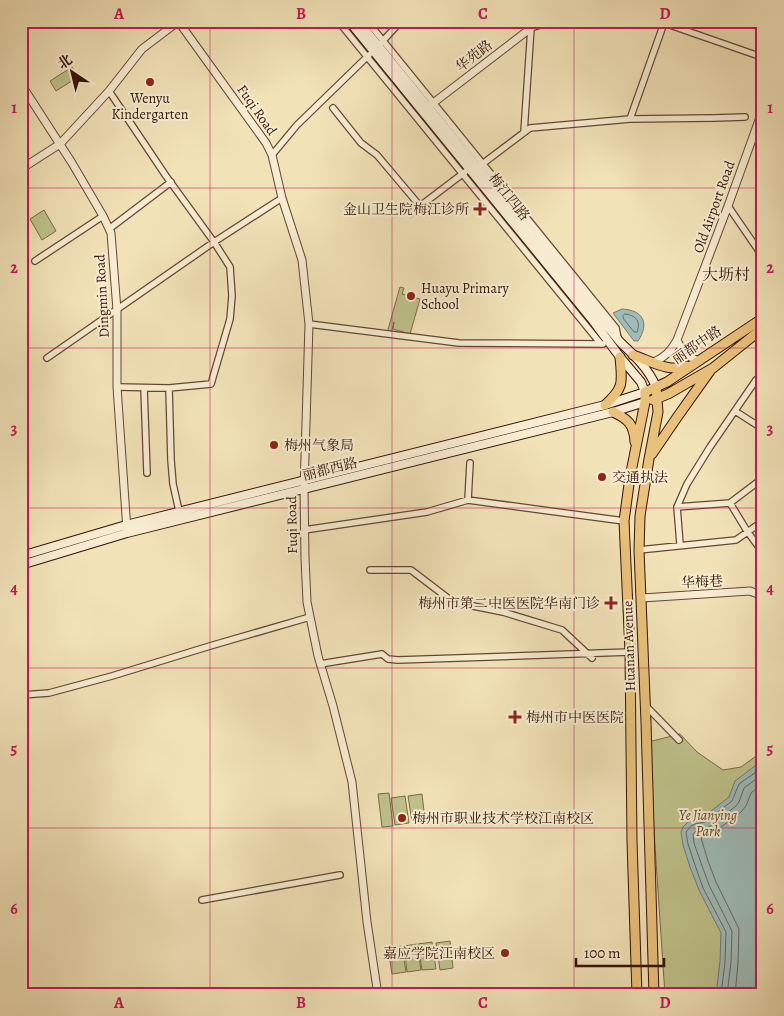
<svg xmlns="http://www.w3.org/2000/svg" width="784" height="1016" font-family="Alegreya,'Noto Serif SC',serif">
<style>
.green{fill:#bfc28b;stroke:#796b48}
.water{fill:#9fbcb9;stroke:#747971}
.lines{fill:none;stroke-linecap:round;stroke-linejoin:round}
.shore{stroke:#696860;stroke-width:1}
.minor-casing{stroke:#634832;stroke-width:8}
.tertiary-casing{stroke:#634832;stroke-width:9}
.secondary-casing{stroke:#331406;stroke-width:10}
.primary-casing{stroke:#331406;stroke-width:11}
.minor{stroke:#f7ecd1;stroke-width:5.5}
.tertiary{stroke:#f7ecd1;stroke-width:7}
.secondary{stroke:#f7ecd1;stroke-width:8}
.primary{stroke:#e9c17c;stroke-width:9}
.grid{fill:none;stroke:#c2185b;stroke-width:1;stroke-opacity:0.55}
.poi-dot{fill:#8f2418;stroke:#f7ecd1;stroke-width:2}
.labels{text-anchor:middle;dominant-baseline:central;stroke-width:4;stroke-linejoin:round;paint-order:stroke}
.street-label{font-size:14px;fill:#331406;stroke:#f7ecd1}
.poi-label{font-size:14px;fill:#331406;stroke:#f7ecd1;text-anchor:start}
.park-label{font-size:14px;font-style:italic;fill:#5d482e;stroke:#f7ecd1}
.quarter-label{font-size:16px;fill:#331406;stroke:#f7ecd1}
.neatline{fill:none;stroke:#c2185b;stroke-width:2}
.grid-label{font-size:16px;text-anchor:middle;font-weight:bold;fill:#c2185b}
</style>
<rect width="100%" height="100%" fill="#f2e2b8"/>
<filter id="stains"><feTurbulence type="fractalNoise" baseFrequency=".004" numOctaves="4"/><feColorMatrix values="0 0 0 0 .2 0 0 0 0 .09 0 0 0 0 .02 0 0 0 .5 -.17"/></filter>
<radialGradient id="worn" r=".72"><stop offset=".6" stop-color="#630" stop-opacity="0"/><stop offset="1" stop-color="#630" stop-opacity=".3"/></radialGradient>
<path class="green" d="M72 67 78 77 56 91 50 81Z
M44 210 56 231 42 240 30 219Z
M400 287 404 288 402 294 420 299 410 334 393 329 394 322 391 334 387 333Z
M680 734 697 752 723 770 741 767 763 751V995H665L648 742Z
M389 793 393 826 382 827 378 794Z
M422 794 425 820 412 822 408 796Z
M405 796 409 823 395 825 391 798Z
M450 941 453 968 440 970 436 943Z
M432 942 436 969 422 970 418 944Z
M417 944 421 970 407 972 404 946Z
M402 946 406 972 392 974 388 948Z"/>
<path class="water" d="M622 309C643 310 650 323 638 341H634L613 313Z
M763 760V995H716L720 961 721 933 699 890 690 867 683 845 681 832 683 827 688 822 693 819 702 818 729 797 735 781Z"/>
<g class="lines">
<path class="shore" d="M625 314C636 315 641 322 637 332H634L623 318V316Z
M721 995 725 962 726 932 703 888 695 865 688 844 686 832 691 826 695 824 705 822 732 801 739 784 763 767
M727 995 731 962 732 931 709 885 701 863 694 843 693 834 697 830 709 827 736 806 739 802 744 788 763 774
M735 995 738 963 739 929 716 882 708 861 701 838 703 837 713 833 741 812 746 806 751 793 763 783"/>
<g class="minor-casing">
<path id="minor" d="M338 21 601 344
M367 21 616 328 618 338
M655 21 664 23 756 55
M381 43 401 21
M109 91 166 176 214 242 230 267 232 296 230 319 211 384 169 388 117 387
M333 108 361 143 377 155 420 206
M630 119 664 23
M524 132 531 28 553 21
M272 155 297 125 369 55
M481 165 530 128 630 119 714 118 745 117
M728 206 763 257
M411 213 465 172
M109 229 171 182
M35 261 103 216
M309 324 459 343 603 344
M754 334 763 347
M47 358 214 242 282 198
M144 388 147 473
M169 388 171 460 173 484 179 511
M735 411 763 429
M468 500 470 463
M730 503 747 531 763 553
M677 507 730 503 763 478
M304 530 427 512 468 500 624 521
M680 544 677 507 687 484 710 447 756 380 763 374
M639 550 736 540 763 521
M370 570H411L453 602 503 612 562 630 592 658
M320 664 382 654 388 659 398 660 630 652
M22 695 49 693 112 676 210 646 310 617
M645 705 679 740
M202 900 340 875"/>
</g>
<g class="tertiary-casing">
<path id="tertiary" d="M178 21 266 143 272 155 282 198 302 260 309 324 304 489 305 558 307 602 318 656 333 706 352 782 367 922 378 995
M21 84 72 163 103 216 111 233 117 310V387L127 530
M428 107 531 28 529 21
M21 169 60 144 109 91 142 49 179 21
M677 340C683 353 686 356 699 361
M654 362C665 357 671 351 677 340L728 206 763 109
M642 598 750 591 763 596
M21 691 23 700 21 708"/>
</g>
<g class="secondary-casing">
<path id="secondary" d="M358 21 620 342C634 355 649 369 656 387
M21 556 126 525 605 405 645 392 641 382 620 357 594 322 349 21
M21 565 127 533 613 412 645 402"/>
</g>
<g class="primary-casing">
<path id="primary" d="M633 355C651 361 669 373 687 366
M653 400 668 394 713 368 763 328
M605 405C625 387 622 382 620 357
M613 412C628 419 634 424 635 442
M652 454 678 416 710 371
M637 995 632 841 630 652 624 521 630 477 645 402V392L667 382 763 318
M654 995 646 722 639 550 640 516 649 459 658 412 656 387"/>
</g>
<use href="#minor" class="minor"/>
<use href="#tertiary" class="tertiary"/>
<use href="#secondary" class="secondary"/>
<use href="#primary" class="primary"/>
</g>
<path class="grid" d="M210 21V995M392 21V995M574 21V995M21 188H763M21 348H763M21 508H763M21 668H763M21 828H763"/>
<g class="poi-dot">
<circle cx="150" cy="82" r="5"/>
<path d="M477.5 201.5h5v5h5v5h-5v5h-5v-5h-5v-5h5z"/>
<circle cx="411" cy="296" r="5"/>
<circle cx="274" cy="445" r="5"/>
<circle cx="602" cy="477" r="5"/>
<path d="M608.5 595.5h5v5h5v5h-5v5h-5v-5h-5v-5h5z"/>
<path d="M512.5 709.5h5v5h5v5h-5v5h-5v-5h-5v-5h5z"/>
<circle cx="402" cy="818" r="5"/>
<circle cx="505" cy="953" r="5"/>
</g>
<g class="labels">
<g class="street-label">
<text transform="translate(474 56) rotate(-38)">华苑路</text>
<text transform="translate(257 110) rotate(55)">Fuqi Road</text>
<text transform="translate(509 197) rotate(51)">梅江四路</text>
<text transform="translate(714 207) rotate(-70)">Old Airport Road</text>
<text transform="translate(102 296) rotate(-93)">Dingmin Road</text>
<text transform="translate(697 345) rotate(-34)">丽都中路</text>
<text transform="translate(330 469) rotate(-14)">丽都西路</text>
<text transform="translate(292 525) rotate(-91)">Fuqi Road</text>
<text transform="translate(702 582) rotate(-3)">华梅巷</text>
<text transform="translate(629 646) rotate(-92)">Huanan Avenue</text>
</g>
<g class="poi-label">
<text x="150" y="98" text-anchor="middle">Wenyu<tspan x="150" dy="16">Kindergarten</tspan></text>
<text x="469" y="209" text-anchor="end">金山卫生院梅江诊所</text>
<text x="421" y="288">Huayu Primary<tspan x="421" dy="16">School</tspan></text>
<text x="284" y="445">梅州气象局</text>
<text x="612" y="477">交通执法</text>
<text x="600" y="603" text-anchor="end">梅州市第二中医医院华南门诊</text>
<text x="526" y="717">梅州市中医医院</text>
<text x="412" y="818">梅州市职业技术学校江南校区</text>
<text x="495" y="953" text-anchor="end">嘉应学院江南校区</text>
</g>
<g class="park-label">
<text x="708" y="815">Ye Jianying<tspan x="708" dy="16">Park</tspan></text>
</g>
<g class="quarter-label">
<text x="726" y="275">大坜村</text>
</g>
</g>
<rect width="784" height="1016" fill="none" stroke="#f2e2b8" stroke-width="55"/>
<g transform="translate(72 72) rotate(325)" stroke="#f7ecd1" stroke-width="4" paint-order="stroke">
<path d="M0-4L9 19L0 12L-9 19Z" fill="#331406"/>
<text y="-8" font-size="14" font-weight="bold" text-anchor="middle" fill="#331406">北</text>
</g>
<path d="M576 958v8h88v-8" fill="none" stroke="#331406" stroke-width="2.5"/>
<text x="584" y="958" font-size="15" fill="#331406" stroke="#f7ecd1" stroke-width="4" paint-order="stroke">100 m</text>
<rect x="28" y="28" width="728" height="960" class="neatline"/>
<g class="grid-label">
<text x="119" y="19">A</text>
<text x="301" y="19">B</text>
<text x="483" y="19">C</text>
<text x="665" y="19">D</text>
<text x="14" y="113">1</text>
<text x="770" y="113">1</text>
<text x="14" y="273">2</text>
<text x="770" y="273">2</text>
<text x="14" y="434">3</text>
<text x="770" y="434">3</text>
<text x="14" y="594">4</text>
<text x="770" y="594">4</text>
<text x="14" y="754">5</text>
<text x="770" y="754">5</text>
<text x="14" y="914">6</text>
<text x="770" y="914">6</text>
<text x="119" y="1008">A</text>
<text x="301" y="1008">B</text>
<text x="483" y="1008">C</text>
<text x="665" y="1008">D</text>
</g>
<rect width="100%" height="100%" filter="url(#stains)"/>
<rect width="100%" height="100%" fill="url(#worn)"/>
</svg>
